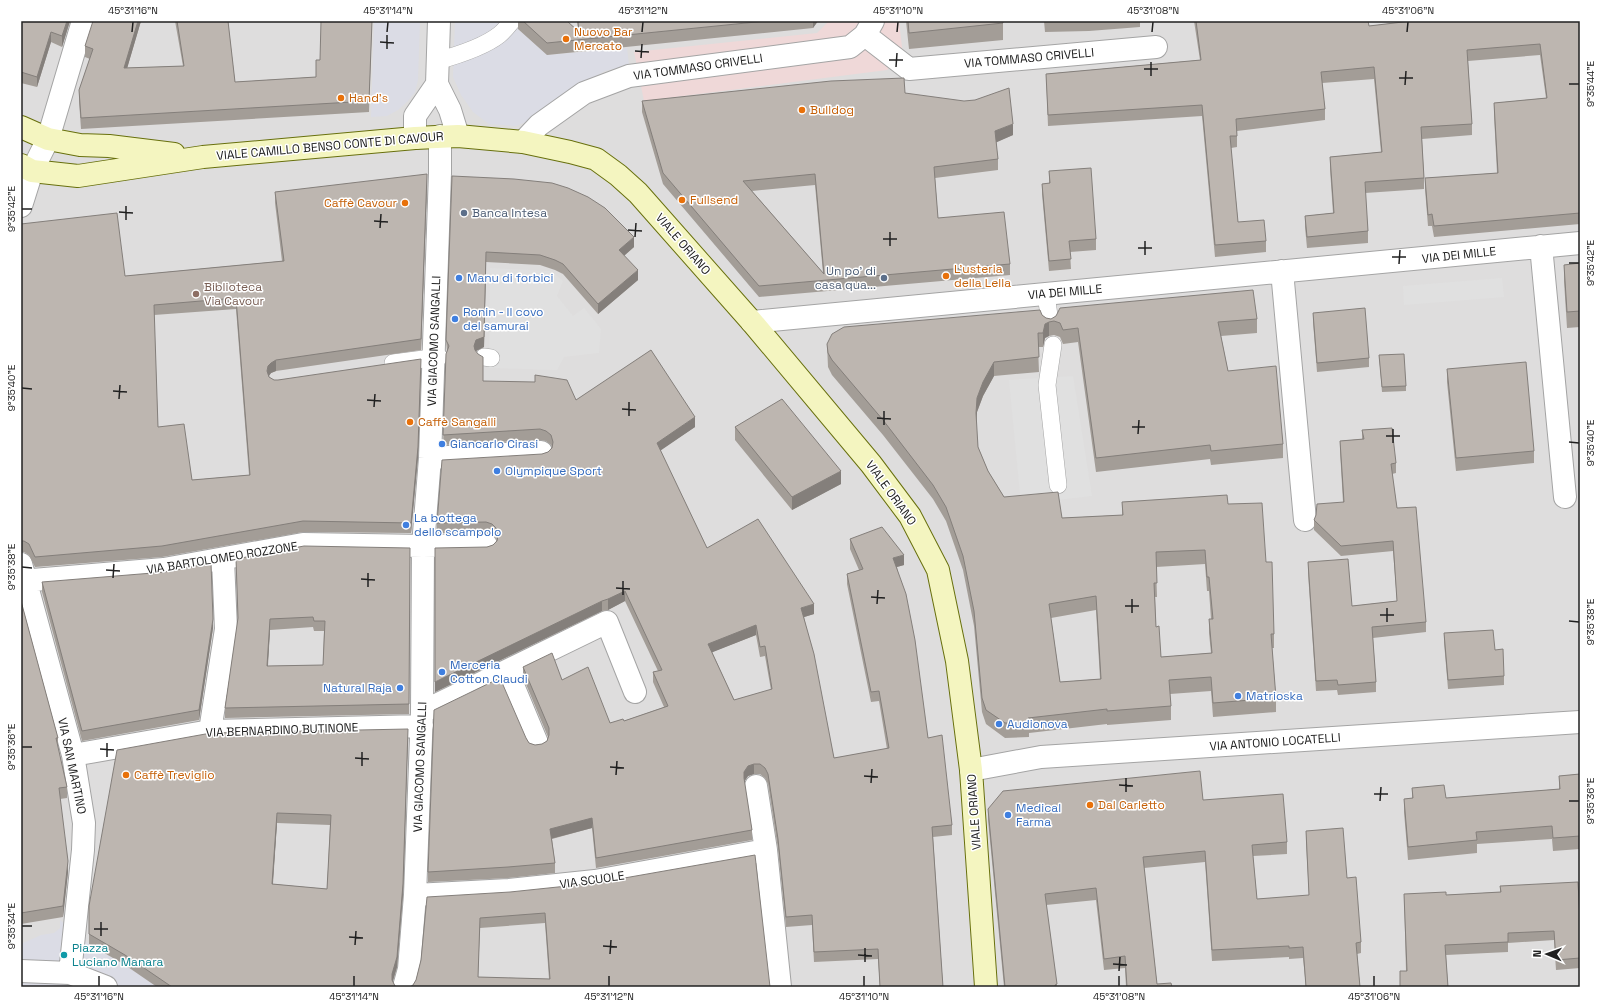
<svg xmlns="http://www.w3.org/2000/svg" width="1601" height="1008" font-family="'Space Grotesk',sans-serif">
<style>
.residential{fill:#dedddd}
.commercial{fill:#efd8d8}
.parking{fill:#e0e0e0}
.plaza{fill:#dbdce5}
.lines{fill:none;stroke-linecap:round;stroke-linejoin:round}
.lane-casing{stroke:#a4a4a4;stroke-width:18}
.street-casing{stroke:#a4a4a4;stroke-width:24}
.secondary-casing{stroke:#68700d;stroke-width:24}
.lane{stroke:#fff;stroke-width:17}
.street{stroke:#fff;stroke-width:22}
.secondary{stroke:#f4f5c0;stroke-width:22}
.wall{fill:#a39d97;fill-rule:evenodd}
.shaded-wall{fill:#847f7b}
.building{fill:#bdb6b0;stroke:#847f7b;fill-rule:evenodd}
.ticks{fill:none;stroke:#202020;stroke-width:1.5}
.food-dot{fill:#e8710a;stroke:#fff;stroke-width:1.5}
.service-dot{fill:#5c6f8a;stroke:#fff;stroke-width:1.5}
.shop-dot{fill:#3f7fe0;stroke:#fff;stroke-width:1.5}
.education-dot{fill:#8d6e63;stroke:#fff;stroke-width:1.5}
.culture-dot{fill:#0f9aa8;stroke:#fff;stroke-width:1.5}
.labels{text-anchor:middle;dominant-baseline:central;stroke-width:3;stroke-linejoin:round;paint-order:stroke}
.food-label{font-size:12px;fill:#c56008;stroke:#fff;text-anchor:start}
.street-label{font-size:12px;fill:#202020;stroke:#fff}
.service-label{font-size:12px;fill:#4e5e75;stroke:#fff;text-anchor:start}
.shop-label{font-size:12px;fill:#366cbe;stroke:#fff;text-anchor:start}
.education-label{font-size:12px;fill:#785e54;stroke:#fff;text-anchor:start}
.culture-label{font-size:12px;fill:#0d838f;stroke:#fff;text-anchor:start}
.neatline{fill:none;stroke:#202020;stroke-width:1.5}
.ticks-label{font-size:10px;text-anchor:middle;fill:#202020}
</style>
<rect width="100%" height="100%" fill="#f0ede7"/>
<path class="residential" d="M21 21H1580V987H21Z"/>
<path class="commercial" d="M829 21H899L903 55 887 70 644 101 634 52 817 33Z"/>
<path class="parking" d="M490 268 551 271 563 281 557 296 573 316 584 308 601 329 599 353 564 357 557 370 489 368Z
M1502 278 1504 297 1404 305 1403 286Z
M1073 376 1092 496 1021 504 1009 380Z"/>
<path class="plaza" d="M374 21H420L418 80 415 92 408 101 398 110 387 116 371 117Z
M455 21H509L547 55 627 48 629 65 605 71 577 87 536 118 516 126 489 124 473 112 461 95 453 77Z
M60 920 89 944 125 965 158 987H21V944L41 935 54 933 60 928Z"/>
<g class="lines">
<g class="lane-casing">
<path id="lane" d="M437 61C455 56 485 46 499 35 504 31 508 26 512 21
M1046 294 1050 323
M1053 345 1047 385 1058 485
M484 357 491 358
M393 363 439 357"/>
</g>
<g class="street-casing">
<path id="street" d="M439 21 437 84 450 110 458 136
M865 35 909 69 1156 47
M415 138V116L437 84
M523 142 539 125 584 93 629 76 850 47 865 35 873 21
M21 206 32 171 48 139 83 21
M1541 246 1565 497
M1282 271 1305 520
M752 322 1580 243
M430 458 541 452
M21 564 73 755 84 823 83 850 70 973
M21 581 164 569 303 544 423 546 486 545
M507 671 537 743
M422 712 607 622 635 692
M210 731 226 629 223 560
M73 755 210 731 422 726
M971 770 1041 757 1580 722
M756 786 766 850 780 987
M415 895 509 890 595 881 766 850
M21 971 70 973 106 987
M404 987 409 969 415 895 422 712 423 546 430 458 440 173V136"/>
</g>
<g class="secondary-casing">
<path id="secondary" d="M21 127 48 139 80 145 109 146 174 154
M21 165 32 171 78 176 203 157 415 138 458 136 523 142 570 152 596 159 618 175 638 193 752 322 871 464 910 516 938 570 957 661 971 770 986 987"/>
</g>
<use href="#lane" class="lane"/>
<use href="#street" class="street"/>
<use href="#secondary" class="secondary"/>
</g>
<path class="wall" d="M21 21H70L62 47 51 42 37 87 21 83Z
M141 21 127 68 183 66 175 21H245L228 22 235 82 316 77 320 60 372 21 369 112 81 129 79 101V90L90 59 85 57V46Z
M518 21H567L578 31 577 21H818L813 28 547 55 518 29Z
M906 21H1003V40L909 49Z
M1044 21H1140V27L1089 31 1045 32Z
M1194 21H1368L1369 26 1410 21H1580V224L1434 237 1432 226H1428L1425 189V178L1497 173 1494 115V103L1546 98 1540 55 1468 61 1472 124V135L1422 139 1424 178V189L1365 193 1368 231V243L1307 248 1305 227V216L1333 213 1330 169V157L1381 152 1374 79 1322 83 1325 109V120L1237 131V147L1231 148 1238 222 1266 241V252L1215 257 1202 116 1048 126 1046 74 1200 60Z
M21 87 22 90V101L21 100Z
M905 93 1013 135 996 142 998 159V170L935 178 938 218 1010 264V275L759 297 663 184 642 112V101ZM815 185 823 273 752 191Z
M1049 171 1096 239V250L1070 252 1071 269 1049 271 1042 194V184L1049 183Z
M452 176 634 247 624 256 638 280 598 314 563 274 555 270 540 265 486 262 484 347 476 351V352L483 381 576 400 695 427 660 450 707 548 814 614 804 617 834 758 887 749 879 701 871 702 847 584V574L859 570 850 549V539L904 565 897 567 928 738 952 825V835L933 837 943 987H880L878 959 814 962 812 925 786 927 778 849 768 784 765 778 760 774H754L748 776 744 782 752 830V840L596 868 592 828 552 839 555 863V873L508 878 428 882V872L526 738 529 743 535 745 542 744 547 741 548 737 523 677V667L562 680 610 723 624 721 664 707 653 682V672L658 671 625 601 608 610 602 611 435 692 487 547 493 545 497 540 496 538 492 534 486 533H437V523L542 454 548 452 552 447 551 445 546 441 540 440 443 445 447 351 446 340ZM756 635 760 657 765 656 771 690 734 700 712 652Z
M427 185 421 350 276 371 271 373 269 376V377L274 380H278L421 370 418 457 411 533 303 532 162 557 35 567 29 555 24 552H21V224L125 276 282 261 275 203V192ZM236 309 249 475 192 480 158 427 154 315Z
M1580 263V327L1567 328 1564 281V265Z
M1313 313 1369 358V367L1317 372 1313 322Z
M1042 315 1046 318 1051 319H1257V333L1221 336 1228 371 1283 444V458L1211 465 1210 459 1096 472 1078 342 1063 344 1060 337 1054 335 1049 336 1045 338 1043 347H1038L1039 372 994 376 983 396 977 412 976 422 978 447 988 471 1004 497 1062 518 1122 515V502L1228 504 1266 562 1274 634V648H1272L1276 698V712L1213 717 1211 691 1170 694 1171 706V720L1107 725V724L1029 733V737L1005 738 986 724 982 712 974 626 963 570 946 521 933 499 883 435 832 375 828 367 827 344ZM1205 564 1207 591H1209L1211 619H1209V633L1211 653 1161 657 1156 627 1155 597H1157L1156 567ZM1096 610 1100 679 1060 682 1051 618Z
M1379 355 1406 386V391L1382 392Z
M1447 369 1534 451V463L1456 471 1447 382Z
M735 427 841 484 792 510 735 440Z
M1362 430 1396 463V473L1392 474 1397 508 1426 622V632L1373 638 1376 682V692L1338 695 1337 690 1316 691 1308 573V562L1352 606 1397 601 1393 551 1341 556 1314 530V520L1343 502 1340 451V441L1362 439Z
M410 548 409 714 225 718V708L238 621 236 559ZM313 627 314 631H324L323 665 268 666 270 630Z
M42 582 213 628 199 720 82 741 42 592Z
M21 601 58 738V747L67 787V798L60 799 68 872 63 917 21 924Z
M1444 633 1495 650 1504 676V685L1448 689 1444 642Z
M408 739 403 894 397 967 393 981 395 986 397 987H157L125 965 89 944V906ZM277 823 330 825 327 889 273 884Z
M1580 774V849L1553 851 1552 839 1477 844V853L1408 860 1404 812V799L1412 798V788L1446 798 1559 789V776Z
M1203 800 1287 842V854L1253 856 1257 899 1309 896 1306 842V831L1347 878 1361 942V953L1357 954 1360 987H1306L1303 958 1289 959V957L1212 961 1205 862 1144 868 1157 984 1172 987H1126L1125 968 1104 970 1096 900 1046 905 1057 987H1004L988 820V809Z
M1500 886 1580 920V968L1556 970 1554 940 1508 943V952L1446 955 1448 987H1400V971H1406L1404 894 1446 895 1500 892Z
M510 892 770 987 413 985 416 980 421 960ZM545 923 549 979 478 977 480 928Z"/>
<path class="shaded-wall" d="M67 21H70L62 47V36Z
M138 21H141L124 79V68Z
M813 21H818L813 28Z
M51 32V42L37 87V77Z
M1013 124V135L995 143V131Z
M427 174V185L421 350V339Z
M634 237V247L619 260V250Z
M486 262 484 347 476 351 474 356V346Z
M638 270V280L598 314V304Z
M1049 322V336L1045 338 1043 347V333L1045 324Z
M421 359 418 457 411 533V523Z
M276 360V371L271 373 268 377 267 371 268 366 271 363Z
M994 362V376L983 396 977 412 976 427V413L977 398 983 382Z
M695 417V427L657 453V443Z
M841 471V484L792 510V497Z
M904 555V565L893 568V558Z
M625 591V601L608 610V599Z
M602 601V611L435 692V682Z
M814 604V614L801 618V608Z
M213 619V628L199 720V710Z
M270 619V630L267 676V666Z
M756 625V635L708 654V644Z
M408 729 403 894 397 967 392 984V974Z
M754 764V774L748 776 744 782V772L748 766Z
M277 813V823L272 894V884Z
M592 818V828L550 839V829Z
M68 861V872L63 917V906Z"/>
<path class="building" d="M21 21H67L62 36 51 32 37 77 21 72Z
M93 21H138L124 68 184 66 177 21H228L235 82 316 77V60H320L321 21H372L369 101 81 118 79 90 93 49 85 46Z
M523 21H567L579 32 578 21H766L547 43Z
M908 21H1003V23L909 33Z
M1196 21H1368L1369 26 1411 21H1580V213L1434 226 1432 214 1428 215 1425 178 1498 173 1494 103 1547 98 1540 44 1467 50 1472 124 1421 127 1424 178 1365 182 1368 231 1307 237 1305 216 1334 213 1330 157 1382 152 1374 67 1321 72 1325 109 1236 119 1237 136H1230L1238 222 1264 220 1266 241 1215 245 1202 105 1048 115 1046 74 1201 60Z
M904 78 905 93 964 101 975 100 1009 88 1013 124 995 131 998 159 934 167 938 218 1004 212 1010 264 759 286 663 173 642 101 831 81ZM815 174 824 274 743 181Z
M1091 168 1096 239 1069 241 1071 259 1049 261 1042 184 1050 183 1049 171Z
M427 174 421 339 276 360 271 363 268 366 267 371 269 377 274 380H278L421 359 418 447 411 523 303 521 162 546 35 557 29 544 24 541H21V224L117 213 125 276 284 261 275 192ZM236 298 250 475 192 480 184 424 158 427 154 305Z
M452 176 514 179 552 183 568 188 588 197 605 208 634 237 619 250 638 270 598 304 563 264 555 260 540 255 486 252 484 337 476 340 474 346 475 350 478 354 483 357V381L535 382V375L567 380 576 400 651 350 695 417 657 443 707 548 758 519 814 604 801 608 814 654 834 758 889 748 879 691 871 692 847 574 863 569 850 539 882 527 904 555 893 558 906 594 915 640 928 738 942 735 952 825 932 827 943 987H880L878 949 814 952 812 915 786 917 778 839 768 774 765 768 760 764H754L748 766 744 772V778L752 830 596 858 592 818 550 829 555 863 508 867 428 872 434 710 500 678 526 738 529 743 535 745 542 744 547 741 549 735V728L523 667 552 653 562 680 588 667 610 723 623 719 624 721 668 706 653 672 662 670 625 591 608 599 602 601 435 682V548L487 547 493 545 497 541 498 535 496 528 492 524 486 522 437 523 442 460 542 454 548 452 552 448 553 442 551 435 546 431 540 429 443 435 446 354 449 346 446 340ZM756 625 760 647 765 646 772 689 734 700 708 644Z
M1580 263V311L1567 312 1564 265Z
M1253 290 1257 319 1218 322 1228 371 1276 366 1283 444 1211 451 1210 445 1096 458 1078 328 1063 330 1060 323 1054 321 1049 322 1045 324 1043 333H1038L1039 357 994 362 983 382 977 398 976 413 978 447 988 471 1004 497 1058 492 1062 518 1123 515 1122 502 1227 495 1228 504 1262 503 1266 562H1272L1274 634H1271L1276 698 1213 703 1211 677 1169 680 1171 706 1107 711V709L1028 718 1029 723H1005L986 710 982 698 974 611 963 556 946 507 933 485 883 420 832 360 828 353 827 344 832 334 844 327 1040 310 1042 315 1046 318 1051 319 1056 316 1060 308ZM1205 550 1207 577H1209L1213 619H1209L1212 653 1161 657 1159 626 1156 627 1154 583H1157L1156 552ZM1096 596 1101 679 1060 682 1049 604Z
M1365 308 1369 358 1317 363 1313 313Z
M1404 354 1406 386 1382 387 1379 355Z
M1526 362 1534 451 1456 458 1447 369Z
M782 399 841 471 792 497 735 427Z
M1392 428 1396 463 1391 464 1397 508 1416 507 1426 622 1372 627 1376 682 1338 685 1337 680 1316 681 1308 562 1348 559 1352 606 1397 601 1393 541 1341 546 1314 520 1316 515 1317 504 1344 502 1340 441 1364 439 1362 430Z
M304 546 410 548 409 704 225 708 238 618 236 559ZM313 617 314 621H325L323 665 267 666 270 619Z
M211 563 213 619 199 710 82 731 42 582 165 572Z
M21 601 58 738H56L67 787 59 788 68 861 63 906 21 913Z
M1493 630 1495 650 1503 649 1504 676 1448 680 1444 633Z
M408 729 403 884 397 957 392 974V980L395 986 397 987H172L125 955 89 934V906L117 750 211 733ZM277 813 331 815 327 889 272 884Z
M1200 771 1203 800 1283 794 1287 842 1252 845 1257 899 1309 895 1306 831 1343 828 1347 878 1356 877 1361 942 1356 943 1360 987H1306L1303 947 1289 948V946L1212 950 1205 851 1143 857 1157 984 1171 983 1172 987H1127L1125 956 1104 959 1096 888 1045 894 1057 984 1055 985V987H1005L988 809 1003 791Z
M1580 774V836L1553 838 1552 826 1476 832 1477 840 1408 847 1404 799 1413 798 1412 788 1444 785 1446 798 1560 789 1559 776Z
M755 855 770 987H410L413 985 416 980 421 960 427 897 510 892 596 883ZM545 913 550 979 478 977 480 918Z
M1578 882 1580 920V958L1556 960 1554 931 1508 933V942L1445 945 1448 987H1400V971H1407L1404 894 1446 892V895L1501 892 1500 886Z"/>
<path class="ticks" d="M132 32 133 22M387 32 388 22M642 32 643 22M897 32 898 22M1152 32 1153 22M1407 32 1408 22M380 42 394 43M387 49V35M635 51 649 52M641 58 642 44M889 60H903M896 67 897 53M1144 69H1158M1151 76V62M1399 78H1413M1569 84H1579M1405 85 1406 71M22 209H32M119 212 133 213M126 220V206M374 221 388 222M380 228 381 214M628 230 642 231M635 237 636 223M883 239H897M890 246V232M1138 248H1152M1145 255V241M1392 257H1406M1569 263H1579M1399 264 1400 250M22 388 32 389M113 391 127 392M119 399 120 385M367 400 381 401M374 407 375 394M622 409 636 410M629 416V402M877 418 891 419M884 425V411M1132 427H1145M1138 434 1139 420M1386 436H1400M1569 442 1579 443M1393 443V429M22 567 32 568M106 570 120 571M113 578 114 564M361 579 375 580M368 587V573M616 588 630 589M623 595V581M871 597 885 598M877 604 878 590M1125 606H1139M1132 613V599M1380 615H1394M1569 621 1579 622M1387 622V608M22 747H32M100 749 114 750M107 757V743M355 758 369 759M362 766V752M610 767 624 768M616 775 617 761M864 776 878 777M871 783 872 769M1119 785 1133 786M1126 792V778M1374 794H1388M1380 801 1381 787M1569 801H1579M22 926H32M94 929H108M101 936V922M349 937 363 938M355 945 356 931M603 946 617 947M610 954 611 940M858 955 872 956M865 962V948M1113 964 1127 965M1119 971 1120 957M99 986V976M354 986V976M609 986V976M864 986V976M1119 986V976M1374 986V976"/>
<g class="food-dot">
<circle cx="566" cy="39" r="4"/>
<circle cx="341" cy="98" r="4"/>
<circle cx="802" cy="110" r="4"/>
<circle cx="682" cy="200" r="4"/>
<circle cx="405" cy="203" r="4"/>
<circle cx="946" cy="276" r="4"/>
<circle cx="410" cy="422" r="4"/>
<circle cx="126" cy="775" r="4"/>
<circle cx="1090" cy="805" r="4"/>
</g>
<g class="service-dot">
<circle cx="464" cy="213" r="4"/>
<circle cx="884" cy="278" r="4"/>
</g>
<g class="shop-dot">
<circle cx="459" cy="278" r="4"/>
<circle cx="455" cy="319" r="4"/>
<circle cx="442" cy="444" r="4"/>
<circle cx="497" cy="471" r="4"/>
<circle cx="406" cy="525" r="4"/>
<circle cx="442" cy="672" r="4"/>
<circle cx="400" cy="688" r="4"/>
<circle cx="1238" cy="696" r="4"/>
<circle cx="999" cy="724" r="4"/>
<circle cx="1008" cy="815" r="4"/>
</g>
<circle class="education-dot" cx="196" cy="294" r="4"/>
<circle class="culture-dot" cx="64" cy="955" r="4"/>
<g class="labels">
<g class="food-label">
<text x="574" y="32">Nuovo Bar<tspan x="574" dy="14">Mercato</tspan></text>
<text x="349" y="98">Hand's</text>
<text x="810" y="110">Bulldog</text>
<text x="690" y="200">Fullsend</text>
<text x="397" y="203" text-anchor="end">Caffè Cavour</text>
<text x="954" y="269">L'usteria<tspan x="954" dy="14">della Lella</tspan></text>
<text x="418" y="422">Caffè Sangalli</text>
<text x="134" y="775">Caffè Treviglio</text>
<text x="1098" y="805">Dal Carletto</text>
</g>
<g class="street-label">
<text transform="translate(1029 58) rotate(-5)">VIA TOMMASO CRIVELLI</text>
<text transform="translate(698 67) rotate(-8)">VIA TOMMASO CRIVELLI</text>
<text transform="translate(330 146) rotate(-5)">VIALE CAMILLO BENSO CONTE DI CAVOUR</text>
<text transform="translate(683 244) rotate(49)">VIALE ORIANO</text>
<text transform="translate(1459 255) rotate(-6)">VIA DEI MILLE</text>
<text transform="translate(1065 292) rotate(-5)">VIA DEI MILLE</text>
<text transform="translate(434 341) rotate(-88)">VIA GIACOMO SANGALLI</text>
<text transform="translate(891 493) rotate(54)">VIALE ORIANO</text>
<text transform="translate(222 558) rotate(-9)">VIA BARTOLOMEO ROZZONE</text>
<text transform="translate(282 730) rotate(-2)">VIA BERNARDINO BUTINONE</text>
<text transform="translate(1275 742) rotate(-4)">VIA ANTONIO LOCATELLI</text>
<text transform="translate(72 766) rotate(78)">VIA SAN MARTINO</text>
<text transform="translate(420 767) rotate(-88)">VIA GIACOMO SANGALLI</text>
<text transform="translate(974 812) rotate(-94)">VIALE ORIANO</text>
<text transform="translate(592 880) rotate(-8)">VIA SCUOLE</text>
</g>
<g class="service-label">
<text x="472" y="213">Banca Intesa</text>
<text x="876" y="271" text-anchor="end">Un po' di<tspan x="876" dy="14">casa qua...</tspan></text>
</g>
<g class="shop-label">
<text x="467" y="278">Manu di forbici</text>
<text x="463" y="312">Ronin - Il covo<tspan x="463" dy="14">del samurai</tspan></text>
<text x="450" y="444">Giancarlo Cirasi</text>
<text x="505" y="471">Olympique Sport</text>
<text x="414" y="518">La bottega<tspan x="414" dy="14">dello scampolo</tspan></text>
<text x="450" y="665">Merceria<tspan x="450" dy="14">Cotton Claudi</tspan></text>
<text x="392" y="688" text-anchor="end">Natural Raja</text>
<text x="1246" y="696">Matrioska</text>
<text x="1007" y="724">Audionova</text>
<text x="1016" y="808">Medical<tspan x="1016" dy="14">Farma</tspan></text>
</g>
<g class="education-label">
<text x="204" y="287">Biblioteca<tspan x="204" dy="14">Via Cavour</tspan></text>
</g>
<g class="culture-label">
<text x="72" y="948">Piazza<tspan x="72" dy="14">Luciano Manara</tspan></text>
</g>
</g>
<rect width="1601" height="1008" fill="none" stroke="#ffffff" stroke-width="44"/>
<g transform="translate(1547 954) rotate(272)" stroke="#ffffff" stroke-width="3" paint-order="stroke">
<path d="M0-3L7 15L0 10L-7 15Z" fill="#202020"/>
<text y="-6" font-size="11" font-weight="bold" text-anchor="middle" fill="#202020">N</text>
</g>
<rect x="22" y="22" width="1557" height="964" class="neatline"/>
<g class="ticks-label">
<text x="133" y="14">45°31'16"N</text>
<text x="388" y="14">45°31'14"N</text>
<text x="643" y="14">45°31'12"N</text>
<text x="898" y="14">45°31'10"N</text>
<text x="1153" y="14">45°31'08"N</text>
<text x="1408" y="14">45°31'06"N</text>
<text transform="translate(1590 84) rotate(-90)" y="4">9°35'44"E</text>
<text transform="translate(11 209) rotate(-90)" y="4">9°35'42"E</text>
<text transform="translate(1590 263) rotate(-90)" y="4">9°35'42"E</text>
<text transform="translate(11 388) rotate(-90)" y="4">9°35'40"E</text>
<text transform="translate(1590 443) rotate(-90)" y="4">9°35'40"E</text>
<text transform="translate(11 567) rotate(-90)" y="4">9°35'38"E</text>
<text transform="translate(1590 622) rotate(-90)" y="4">9°35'38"E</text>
<text transform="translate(11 747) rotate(-90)" y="4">9°35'36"E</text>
<text transform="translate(1590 801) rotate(-90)" y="4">9°35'36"E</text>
<text transform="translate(11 926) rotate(-90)" y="4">9°35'34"E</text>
<text x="99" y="1000">45°31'16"N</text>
<text x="354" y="1000">45°31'14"N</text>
<text x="609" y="1000">45°31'12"N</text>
<text x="864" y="1000">45°31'10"N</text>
<text x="1119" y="1000">45°31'08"N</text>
<text x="1374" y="1000">45°31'06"N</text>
</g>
</svg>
